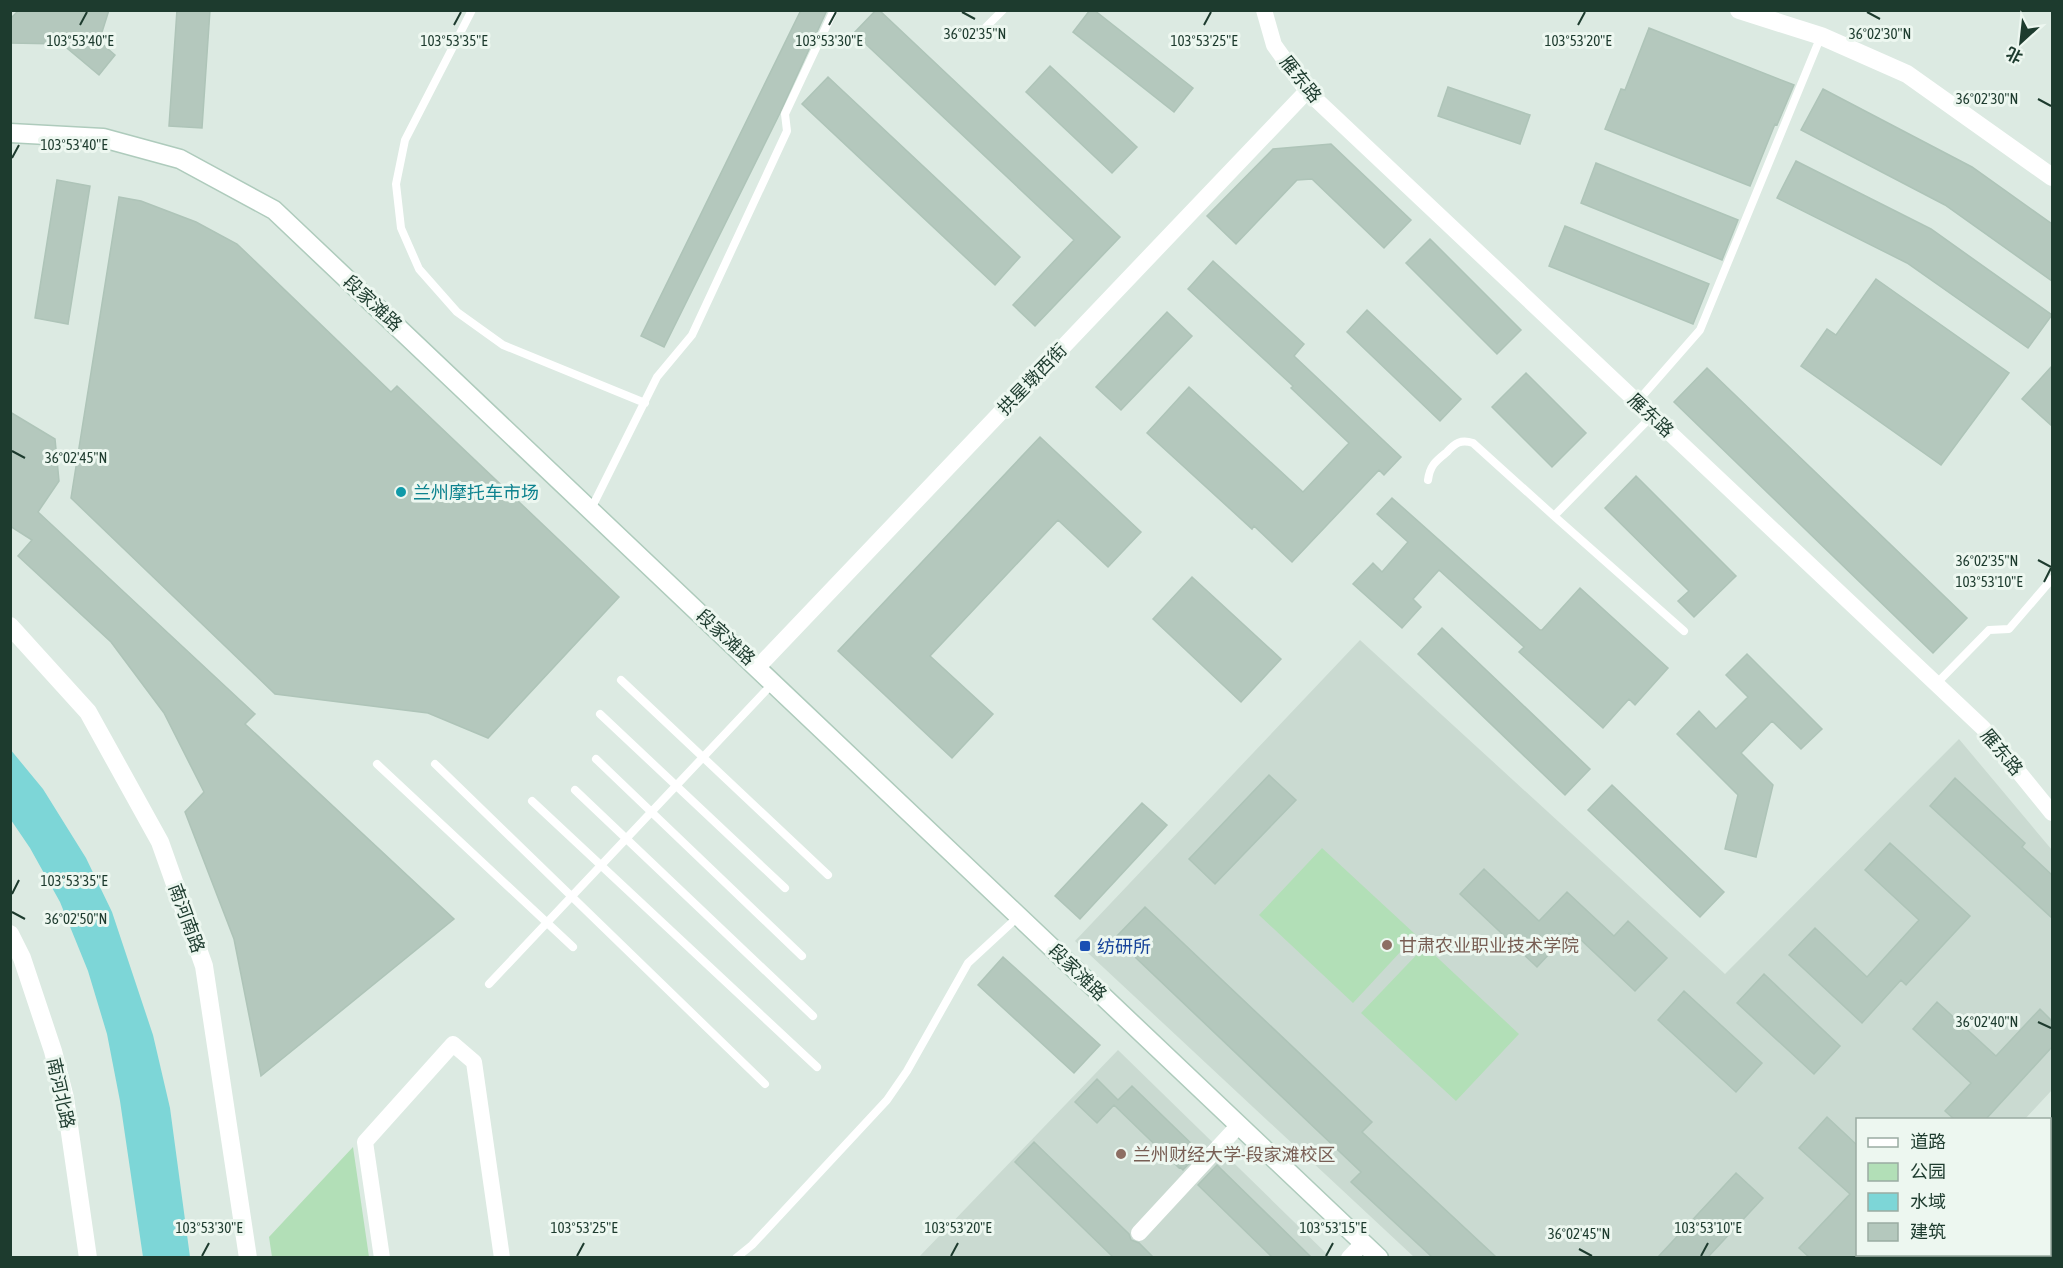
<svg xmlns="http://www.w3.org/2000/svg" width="2063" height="1268" font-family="'Asap Condensed','Noto Sans SC',sans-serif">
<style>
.built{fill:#cadad1}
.green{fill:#b2dfb7}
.water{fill:#7dd6d7}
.building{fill:#b4c8bd;stroke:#aec4b8;stroke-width:1.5}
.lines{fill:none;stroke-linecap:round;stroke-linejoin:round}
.secondary-casing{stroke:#aecbbc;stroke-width:21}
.service{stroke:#fff;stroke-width:8}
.minor{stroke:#fff;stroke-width:16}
.tertiary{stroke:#fff;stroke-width:18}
.secondary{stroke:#fff;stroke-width:18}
.ticks{fill:none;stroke:#1d3b2e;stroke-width:2}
.culture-dot{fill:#0f9aa8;stroke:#edf7f0;stroke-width:2}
.education-dot{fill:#8d6e63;stroke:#edf7f0;stroke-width:2}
.transit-dot{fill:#1a4fb4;stroke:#edf7f0;stroke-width:2}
.labels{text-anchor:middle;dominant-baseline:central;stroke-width:6;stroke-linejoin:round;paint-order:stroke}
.street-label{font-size:18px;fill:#1d3b2e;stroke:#edf7f0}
.culture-label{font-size:18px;fill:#0d838f;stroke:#edf7f0;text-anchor:start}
.education-label{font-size:18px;fill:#785e54;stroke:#edf7f0;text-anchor:start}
.transit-label{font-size:18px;fill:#164399;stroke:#edf7f0;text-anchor:start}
.ticks-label{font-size:15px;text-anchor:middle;fill:#1d3b2e;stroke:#edf7f0;stroke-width:6;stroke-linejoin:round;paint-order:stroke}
</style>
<rect width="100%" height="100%" fill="#dceae2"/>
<path class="built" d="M1360 640 1725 974 1959 739 2052 850V1090L2025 1119 1858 1120V1254L1900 1255 1897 1257H1414L1075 941Z
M1118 1050 1330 1257 918 1258Z"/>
<path class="green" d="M1322 848 1416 935 1353 1003 1259 915Z
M1425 946 1519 1034 1456 1101 1361 1013Z
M353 1147 369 1257H272L269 1237Z"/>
<path class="water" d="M10 749 43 789 86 858 112 912 153 1035 170 1108 190 1257H143L120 1101 107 1034 88 971 60 902 30 848 11 820Z"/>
<path class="building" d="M19 10H109L102 32 106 36 100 42 115 55 99 75 62 44 10 43V19Z
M177 10H210L202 128 169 126Z
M801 10H827L779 115 664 347 641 336Z
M876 10H879L1120 237 1035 326 1013 305 1074 240 854 33Z
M1090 10H1094L1193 88 1174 112 1073 32Z
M1649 28 1794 85 1777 125 1775 124 1750 186 1605 129 1621 89 1625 90Z
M1050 66 1137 147 1112 173 1026 92Z
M828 77 1020 257 995 285 802 104Z
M1448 87 1530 115 1520 144 1438 116Z
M1823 89 1972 167 2052 224V281L1945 205 1801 130Z
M1331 144 1411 220 1384 248 1312 179 1297 180 1236 244 1207 216 1273 149Z
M1796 161 1931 229 2052 315 2028 348 1907 263 1777 198Z
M1596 163 1738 220 1722 260 1581 203Z
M57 180 90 186 68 324 35 318Z
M119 197 141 201 196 222 237 244 391 392 397 386 619 597 488 738 428 713 275 694 71 498Z
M1565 226 1709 284 1693 324 1549 266Z
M1430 239 1521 330 1497 354 1406 263Z
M1213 261 1304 344 1294 356 1401 457 1384 475 1379 470 1292 562 1254 526 1252 529 1147 433 1189 387 1303 492 1349 443 1291 388 1293 386 1188 289Z
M1876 279 2009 373 1941 465 1801 366 1827 329 1836 335Z
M1367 310 1461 399 1440 421 1347 332Z
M1167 312 1192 336 1121 410 1096 387Z
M2052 366V426L2022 399Z
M1707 368 1967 618 1933 653 1674 402Z
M1526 373 1586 433 1552 467 1492 407Z
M10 412 55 439 59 481 38 512 255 714 245 724 454 919 261 1076 234 939 185 812 204 792 164 713 111 642 18 556 32 540 10 526Z
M1040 437 1141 532 1108 567 1058 520 930 656 993 714 952 758 838 651Z
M1636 476 1736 576 1694 617 1678 601 1689 591 1605 508Z
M1392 498 1540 630H1542L1580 588 1668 668 1635 705 1629 699 1603 728 1519 652 1524 647 1439 570 1413 599 1421 607 1402 628 1353 584 1373 563 1382 572 1408 542 1377 514Z
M1192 577 1281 659 1241 702 1153 619Z
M1442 628 1590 769 1565 795 1418 654Z
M1747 654 1822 729 1801 749 1772 721 1741 753 1773 785 1756 857 1725 849 1738 795 1677 734 1699 711 1716 729 1748 697 1726 675Z
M1269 775 1296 800 1215 884 1189 859Z
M1955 778 2025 843 2022 847 2052 875V918L1930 806Z
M1612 785 1724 892 1700 917 1588 810Z
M1142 803 1167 825 1080 919 1055 896Z
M1890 843 1970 916 1906 985 1901 980 1862 1023 1789 955 1815 928 1867 977 1919 920 1865 870Z
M1484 869 1539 921 1567 892 1614 936 1628 921 1667 958 1635 991 1580 939 1578 942 1569 933 1537 967 1460 894Z
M1145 907 1372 1122 1362 1132 1496 1257H1432L1351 1182 1361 1172 1115 938Z
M1003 957 1100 1045 1074 1073 978 985Z
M1764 974 1840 1046 1814 1074 1737 1003Z
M1684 991 1762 1063 1736 1092 1658 1020Z
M1937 1002 1996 1056 2040 1009 2052 1021V1047L1986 1119H1954L1945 1111 1971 1083 1913 1029Z
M1097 1079 1118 1100 1132 1086 1200 1152 1183 1170 1180 1167 1179 1168 1114 1105 1097 1123 1075 1102Z
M1827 1117 1857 1145V1257H1809L1799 1248 1850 1194 1799 1148Z
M1034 1142 1129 1234 1131 1240 1139 1243 1153 1257H1113L1015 1162Z
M1217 1165 1311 1257H1272L1198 1185Z
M1736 1173 1763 1198 1708 1257H1658Z"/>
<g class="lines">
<g class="secondary-casing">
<path id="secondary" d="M10 133 103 138 180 159 274 210 1379 1258"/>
</g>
<path class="service" d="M472 10 405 140 396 184 401 228 419 269 457 312 503 345 645 403
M976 37 1003 10
M1637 402 1700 330 1821 36
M1652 416 1554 516 1684 631
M1428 480C1430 465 1436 461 1447 452 1455 443 1461 439 1473 443L1554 516
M591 509 657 377 692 335 787 131 785 114 834 10
M621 680 828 875
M1936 684 1989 630 2009 629 2052 579
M600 714 785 888
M596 759 802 956
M377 764 573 947
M435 764 765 1084
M575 790 813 1016
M532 801 817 1067
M489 984 774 682
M736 1258 752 1245 887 1100 907 1071 968 963 1019 916"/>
<path class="minor" d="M1264 10 1274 45 1307 91 1983 728 2052 813
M758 667 1307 91
M1139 1233 1239 1125
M382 1258 365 1142 453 1044 474 1062 502 1258
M1349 1258 1363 1243"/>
<path class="tertiary" d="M1739 10 1821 36 1907 74 2052 177
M10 626 88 712 160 842 204 966 248 1258
M10 934 22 958 53 1051 65 1098 88 1258
M2050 1131 2052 1127
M1935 1258 1937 1254"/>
<use href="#secondary" class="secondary"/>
</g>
<path class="ticks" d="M962 12 975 19M1867 12 1880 19M80 25 87 12M454 25 461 12M829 25 836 12M1204 25 1211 12M1578 25 1585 12M2038 99 2051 106M12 158 19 145M12 451 25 458M2038 560 2051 567M2044 582 2051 568M12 894 19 880M12 912 25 919M2038 1022 2051 1028M1579 1249 1592 1256M202 1256 209 1243M577 1256 584 1243M951 1256 958 1243M1326 1256 1333 1243M1701 1256 1708 1243"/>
<circle class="culture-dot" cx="401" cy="492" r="6"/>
<g class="education-dot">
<circle cx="1387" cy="945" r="6"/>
<circle cx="1121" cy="1154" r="6"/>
</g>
<rect class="transit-dot" x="1079" y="940" width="12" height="12" rx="3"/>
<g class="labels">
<g class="street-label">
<text transform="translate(1301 79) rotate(51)">雁东路</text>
<text transform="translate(373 303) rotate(43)">段家滩路</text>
<text transform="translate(1032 379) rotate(-46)">拱星墩西街</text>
<text transform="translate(1651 415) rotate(43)">雁东路</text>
<text transform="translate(726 637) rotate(43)">段家滩路</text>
<text transform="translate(2002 752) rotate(50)">雁东路</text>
<text transform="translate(187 918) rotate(70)">南河南路</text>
<text transform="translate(1078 972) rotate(44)">段家滩路</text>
<text transform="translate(61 1093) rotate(78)">南河北路</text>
</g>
<g class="culture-label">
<text x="413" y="492">兰州摩托车市场</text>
</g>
<g class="education-label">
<text x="1399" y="945">甘肃农业职业技术学院</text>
<text x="1133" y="1154">兰州财经大学-段家滩校区</text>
</g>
<g class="transit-label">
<text x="1097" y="946">纺研所</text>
</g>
</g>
<g class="ticks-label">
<text x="975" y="39">36°02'35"N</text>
<text x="1880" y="39">36°02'30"N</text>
<text x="80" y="46">103°53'40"E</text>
<text x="454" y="46">103°53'35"E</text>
<text x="829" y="46">103°53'30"E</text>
<text x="1204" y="46">103°53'25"E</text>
<text x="1578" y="46">103°53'20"E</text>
<text x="1987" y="104">36°02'30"N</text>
<text x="74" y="150">103°53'40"E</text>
<text x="76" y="463">36°02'45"N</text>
<text x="1987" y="566">36°02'35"N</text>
<text x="1989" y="587">103°53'10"E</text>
<text x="74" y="886">103°53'35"E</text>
<text x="76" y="924">36°02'50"N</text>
<text x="1987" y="1027">36°02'40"N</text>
<text x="209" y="1233">103°53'30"E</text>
<text x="584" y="1233">103°53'25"E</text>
<text x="958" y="1233">103°53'20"E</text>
<text x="1333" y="1233">103°53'15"E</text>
<text x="1708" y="1233">103°53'10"E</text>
<text x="1579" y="1239">36°02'45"N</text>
</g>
<rect width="2063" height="1268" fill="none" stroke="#1d3b2e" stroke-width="24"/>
<rect x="1856" y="1118" width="195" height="138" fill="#edf7f0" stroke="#9aaca2" stroke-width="1.5"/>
<rect x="1868" y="1138" width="30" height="9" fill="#ffffff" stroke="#9aaca2" stroke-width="1.5"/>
<text x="1910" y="1148" font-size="18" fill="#1d3b2e">道路</text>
<rect x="1868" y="1163" width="30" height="18" fill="#b2dfb7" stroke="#9aaca2" stroke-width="1.5"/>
<text x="1910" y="1178" font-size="18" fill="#1d3b2e">公园</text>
<rect x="1868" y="1193" width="30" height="18" fill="#7dd6d7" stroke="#9aaca2" stroke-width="1.5"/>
<text x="1910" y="1208" font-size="18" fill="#1d3b2e">水域</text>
<rect x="1868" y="1223" width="30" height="18" fill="#b4c8bd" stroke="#9aaca2" stroke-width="1.5"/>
<text x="1910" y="1238" font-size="18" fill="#1d3b2e">建筑</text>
<g transform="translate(2021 42) rotate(207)" stroke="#edf7f0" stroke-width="4.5" paint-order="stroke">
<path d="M0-4.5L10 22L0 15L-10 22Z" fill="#1d3b2e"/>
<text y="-9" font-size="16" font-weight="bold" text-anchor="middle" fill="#1d3b2e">北</text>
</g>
</svg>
